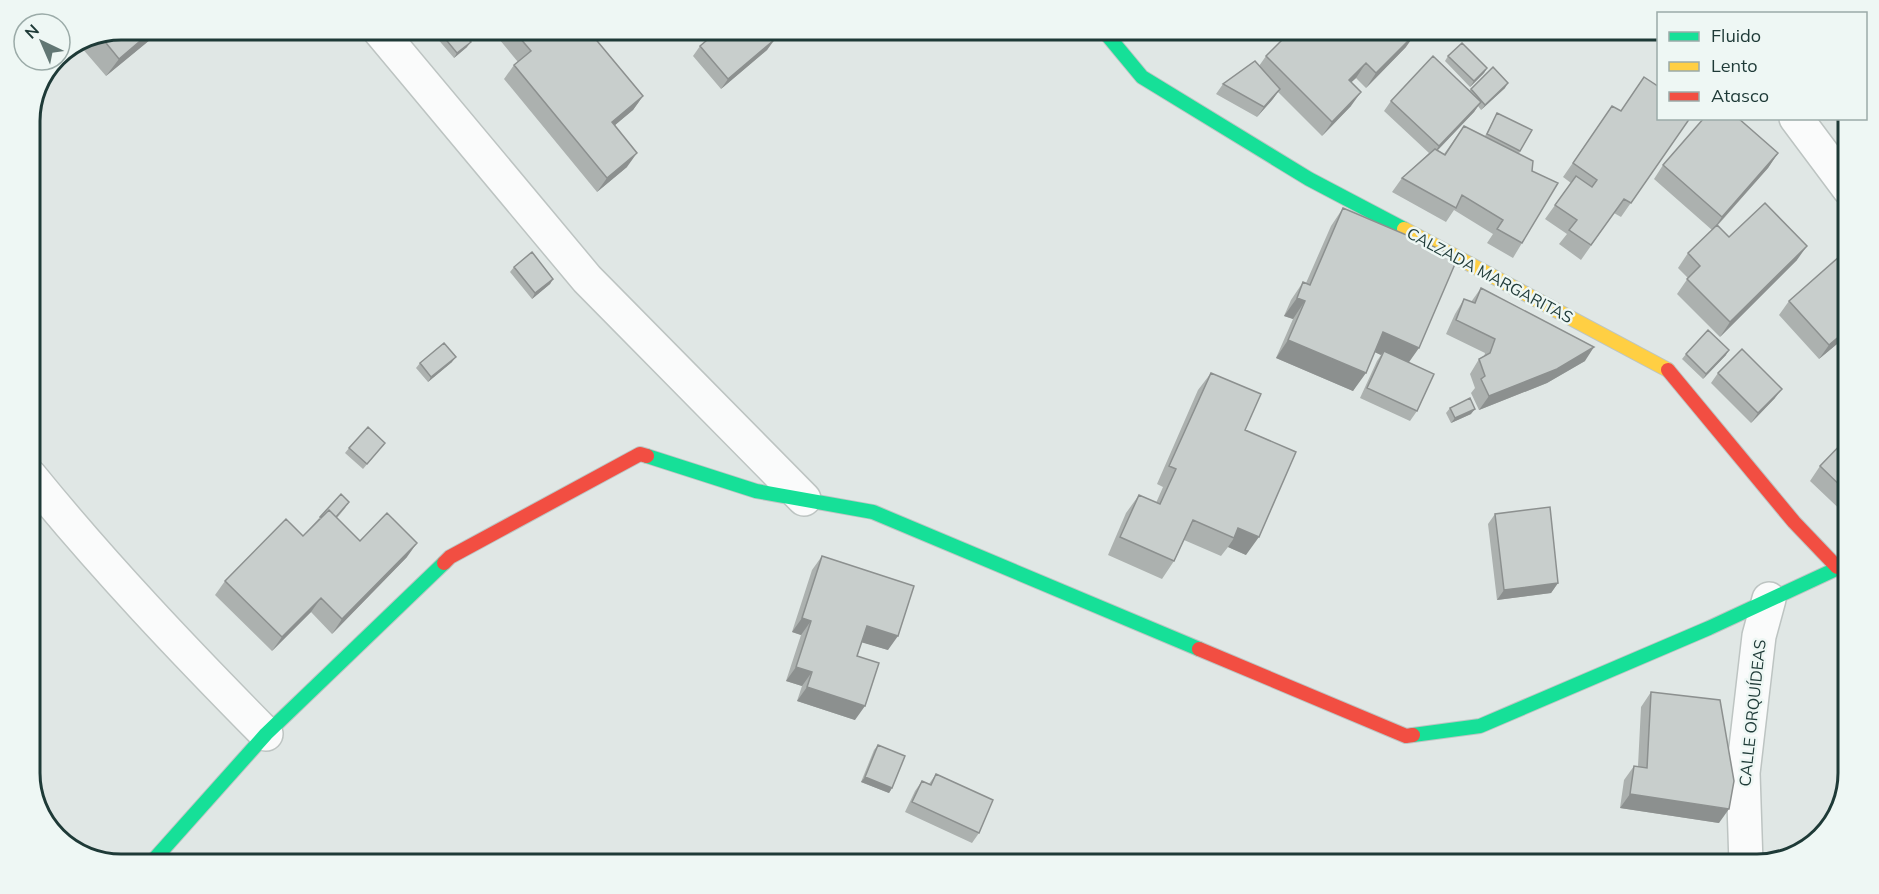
<svg xmlns="http://www.w3.org/2000/svg" width="1879" height="894" font-family="Mulish,sans-serif">
<style>
.lines{fill:none;stroke-linecap:round;stroke-linejoin:round}
.street-casing{stroke:#bdc4c2;stroke-width:36}
.fast-casing{stroke:#bcc5c3;stroke-width:16}
.slow-casing{stroke:#bcc5c3;stroke-width:16}
.jam-casing{stroke:#bcc5c3;stroke-width:16}
.street{stroke:#fafbfb;stroke-width:33}
.fast{stroke:#16e098;stroke-width:14}
.slow{stroke:#ffcf43;stroke-width:14}
.jam{stroke:#f24e42;stroke-width:14}
.wall{fill:#acb1af}
.shaded-wall{fill:#8c908f}
.building{fill:#c8cecc;stroke:#8c908f;stroke-width:1.5}
.labels{text-anchor:middle;dominant-baseline:central;stroke-width:5;stroke-linejoin:round;paint-order:stroke}
.street-label{font-size:16px;fill:#1e3a37;stroke:#eef7f4}
.rim{fill:none;stroke:#1e3a37;stroke-width:3}
</style>
<rect width="100%" height="100%" fill="#e0e7e5"/>
<g class="lines">
<g class="street-casing">
<path id="street" d="M379 30 587 279 804 499
M1796 118 1849 189
M30 476C104 567 184 651 266 734
M1746 864 1743 773 1759 636 1769 599"/>
</g>
<g class="fast-casing">
<path id="fast" d="M1103 30 1142 77 1309 179 1404 229
M647 456 756 491 873 512 1199 649
M1413 735 1480 726 1709 628 1849 563
M150 864 266 734 444 563"/>
</g>
<g class="slow-casing">
<path id="slow" d="M1404 229 1668 370"/>
</g>
<g class="jam-casing">
<path id="jam" d="M1668 370 1794 522 1837 567
M444 563 450 557 640 454 647 456
M1199 649 1406 736 1413 735"/>
</g>
<use href="#street" class="street"/>
<use href="#fast" class="fast"/>
<use href="#slow" class="slow"/>
<use href="#jam" class="jam"/>
</g>
<path class="wall" d="M122 30H162L106 76 81 47Z
M430 30H460L467 47 454 58Z
M505 30H588L643 96 633 110 615 125 627 167 597 192 504 79 514 65 518 62 499 39Z
M681 30H692L686 36Z
M703 30H718L709 37Z
M719 30H780L779 34 767 50 721 89 693 56 700 46Z
M1406 47 1366 88 1356 78 1351 82V106L1322 136 1278 92 1257 117 1216 94 1223 84 1259 66 1266 56Z
M1448 56 1487 68 1484 73 1470 87 1445 61Z
M1505 88 1481 110 1478 106 1474 112 1438 150 1444 154 1464 126 1485 136 1497 113 1520 151 1519 154 1522 243 1513 258 1487 243 1493 234 1454 210 1446 222 1392 192 1402 178 1429 153 1384 111 1391 101 1469 91 1471 89Z
M1612 106 1621 111 1690 118 1621 217 1614 213 1581 260 1559 244 1567 234 1545 219 1571 183 1563 177Z
M1778 153 1768 168 1718 225 1729 237 1797 260 1720 337 1677 294 1688 278 1678 268 1688 253 1712 230 1654 179 1663 165Z
M1343 208 1409 362 1417 411 1410 421 1360 398 1377 361 1381 355 1375 352 1353 391 1276 358 1293 319 1284 316 1291 300 1303 282 1306 283 1331 226Z
M1849 248V334L1819 359 1779 315 1789 301Z
M514 267 553 279 550 284 532 299 510 272Z
M1481 288 1585 361 1547 383 1479 410 1471 393 1475 388 1470 374 1479 359 1484 357 1485 353 1446 334 1455 314 1464 299 1471 302Z
M1686 354 1726 355 1703 379 1682 359Z
M452 362 428 382 416 368 420 363Z
M1211 373 1245 430 1246 555 1228 547 1221 556 1184 540 1174 561 1162 579 1108 555 1126 513 1139 495 1156 503 1163 487 1157 484 1198 390Z
M1718 373 1775 398 1751 423 1711 383Z
M1450 408 1471 414 1451 423 1446 413Z
M1849 438V518L1810 481 1820 466Z
M385 443 363 469 345 453 349 448Z
M346 507 337 518 360 541 407 557 332 634 311 612 272 651 215 595 225 581 303 536 320 517Z
M1495 514 1558 583 1551 593 1497 600 1488 524Z
M822 556 888 650 862 642 857 656 855 720 797 701 802 686 786 681 801 635 792 632 812 570Z
M1651 692 1719 823 1620 808 1624 780 1634 766H1638L1641 707Z
M878 745 892 788 889 793 861 782 874 750Z
M936 774 979 833 972 843 905 812 915 791 922 781 929 784Z"/>
<path class="shaded-wall" d="M153 30H162L106 76 119 59Z
M714 30H718L709 37Z
M1219 30H1244L1242 32Z
M1416 33 1406 47 1366 88 1376 73Z
M774 40 767 50 721 89 728 79Z
M471 42 467 47 454 58 457 53Z
M1366 63 1356 78 1339 94 1349 80Z
M1487 68 1484 73 1470 87 1474 81Z
M1508 83 1505 88 1481 110 1485 105Z
M1280 89 1273 99 1257 117 1264 107Z
M1361 92 1351 106 1322 136 1332 122Z
M643 96 633 110 602 136 612 122Z
M1481 102 1474 112 1432 156 1439 146Z
M637 153 627 167 597 192 607 178Z
M1778 153 1768 168 1712 231 1722 217Z
M1807 246 1797 260 1720 337 1730 322Z
M553 279 550 284 532 299 535 293Z
M1297 298 1305 301 1293 319 1284 316Z
M1849 328V334L1819 359 1829 345Z
M1383 332 1419 348 1407 365 1384 351 1381 355 1370 350Z
M1288 340 1366 373 1353 391 1276 358Z
M1594 347 1585 361 1547 383 1479 410 1489 396Z
M1729 350 1726 355 1703 379 1706 374Z
M456 357 452 362 428 382 431 377Z
M1782 389 1775 398 1751 423 1758 413Z
M1475 409 1471 414 1451 423 1455 418Z
M1238 528 1259 537 1246 555 1228 547 1234 538Z
M417 543 407 557 332 634 342 619Z
M1558 583 1551 593 1497 600 1504 590Z
M321 598 311 612 272 651 282 637Z
M802 618 811 621 801 635 792 632Z
M867 626 898 636 888 650 857 641Z
M796 667 812 672 802 686 786 681Z
M807 687 865 706 855 720 797 701Z
M865 777 892 788 889 793 861 782Z
M1630 794 1729 809 1719 823 1620 808Z"/>
<path class="building" d="M122 30H153L119 59 102 38Z
M438 30H460L471 42 457 53Z
M513 30H588L643 96 612 122 637 153 607 178 514 65 531 51Z
M719 30H766L774 40 728 79 700 46Z
M1292 30H1413L1416 33 1376 73 1366 63 1349 80 1361 92 1332 122 1266 56Z
M1462 43 1487 68 1474 81 1448 56Z
M1433 56 1481 102 1439 146 1391 101Z
M1255 61 1280 89 1264 107 1223 84Z
M1493 67 1508 83 1485 105 1471 89Z
M1644 77 1659 87V118H1690L1631 203 1624 199 1591 245 1569 230 1577 220 1555 205 1576 176 1592 187 1597 180 1573 163 1612 106 1621 111Z
M1497 113 1532 130 1520 151 1487 134Z
M1704 118H1738L1778 153 1722 217 1663 165Z
M1464 126 1533 161 1532 171 1558 183 1522 243 1497 229 1503 220 1462 195 1456 208 1402 178 1435 149 1445 155Z
M1765 203 1807 246 1730 322 1687 279 1700 266 1688 253 1717 225 1729 237Z
M1343 208 1458 257 1419 348 1383 332 1366 373 1288 340 1305 301 1297 298 1303 282 1310 285Z
M1849 248V328L1829 345 1789 301Z
M532 252 553 279 535 293 514 267Z
M1481 288 1594 347 1557 369 1489 396 1481 379 1485 376 1479 359 1490 353 1495 339 1456 320 1464 299 1475 303Z
M1708 330 1729 350 1706 374 1686 354Z
M444 343 456 357 431 377 420 363Z
M1742 349 1782 389 1758 413 1718 373Z
M1384 351 1434 374 1417 411 1367 388Z
M1211 373 1261 394 1245 430 1296 452 1259 537 1238 528 1234 538 1193 520 1174 561 1120 537 1139 495 1160 504 1176 469 1169 466Z
M1470 398 1475 409 1455 418 1450 408Z
M368 427 385 443 367 464 349 448Z
M1849 438V494L1820 466 1845 440Z
M341 494 349 502 336 517 329 510 321 518 320 517Z
M1550 507 1558 583 1504 590 1495 514Z
M329 510 360 541 387 513 417 543 342 619 321 598 282 637 225 581 286 519 303 536Z
M822 556 914 586 898 636 867 626 857 656 879 663 865 706 807 687 812 672 796 667 811 621 802 618Z
M1651 692 1720 700 1734 781 1729 809 1630 794 1634 766 1647 768Z
M878 745 905 756 892 788 865 777Z
M936 774 993 800 979 833 912 802 922 781 931 785Z"/>
<g class="labels">
<g class="street-label">
<text transform="translate(1490 275) rotate(28)">CALZADA MARGARITAS</text>
<text transform="translate(1752 713) rotate(-84)">CALLE ORQUÍDEAS</text>
</g>
</g>
<path d="M0 0H1879V894H0ZM121 40H1757A81 81 0 0 1 1838 121V773A81 81 0 0 1 1757 854H121A81 81 0 0 1 40 773V121A81 81 0 0 1 121 40Z" fill="#eef7f4" fill-rule="evenodd"/>
<path class="rim" d="M121 40H1757A81 81 0 0 1 1838 121V773A81 81 0 0 1 1757 854H121A81 81 0 0 1 40 773V121A81 81 0 0 1 121 40Z"/>
<rect x="1657" y="12" width="210" height="108" fill="#eef7f4" stroke="#9baba8" stroke-width="1.5"/>
<rect x="1669" y="32" width="30" height="9" fill="#16e098" stroke="#9baba8" stroke-width="1.5"/>
<text x="1711" y="42" font-size="18" fill="#1e3a37">Fluido</text>
<rect x="1669" y="62" width="30" height="9" fill="#ffcf43" stroke="#9baba8" stroke-width="1.5"/>
<text x="1711" y="72" font-size="18" fill="#1e3a37">Lento</text>
<rect x="1669" y="92" width="30" height="9" fill="#f24e42" stroke="#9baba8" stroke-width="1.5"/>
<text x="1711" y="102" font-size="18" fill="#1e3a37">Atasco</text>
<g transform="translate(42 42) rotate(316)"><circle r="28" fill="#eef7f4" stroke="#9baba8" stroke-width="1.5"/>
<path d="M0-4.5L10 22L0 15L-10 22Z" fill="#627774"/>
<text y="-9" font-size="16" font-weight="bold" text-anchor="middle" fill="#1e3a37">N</text>
</g>
</svg>
